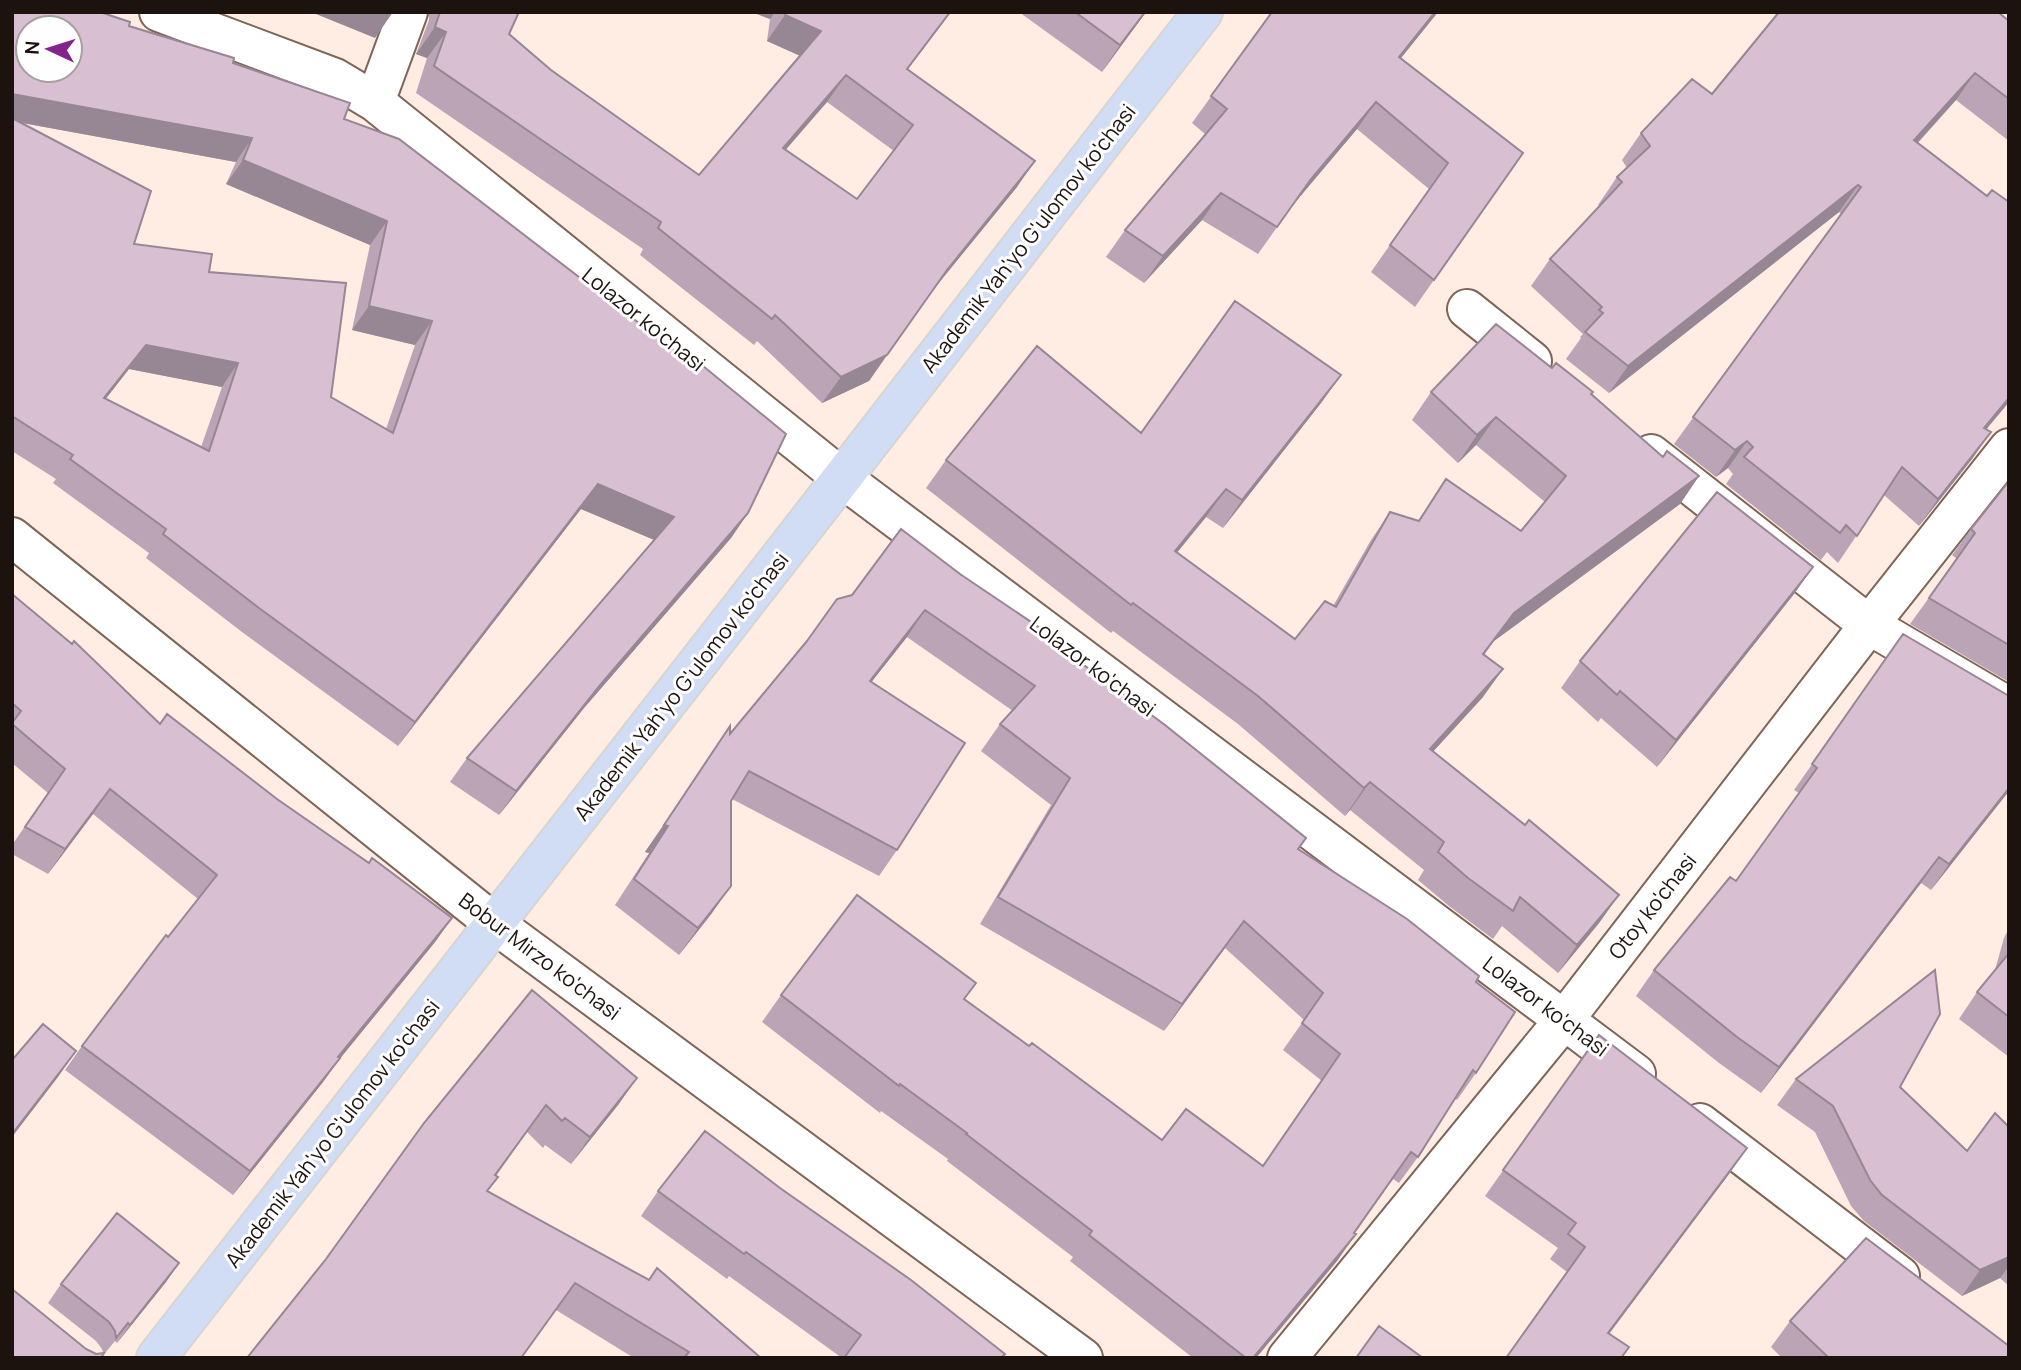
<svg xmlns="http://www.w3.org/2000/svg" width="2021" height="1370" font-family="Manrope,sans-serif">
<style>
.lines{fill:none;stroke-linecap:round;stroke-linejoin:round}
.minor-casing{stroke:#7e6557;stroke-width:42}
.major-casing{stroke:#d6d5d4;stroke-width:42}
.minor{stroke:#fff;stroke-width:38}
.major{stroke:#d1ddf5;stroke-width:38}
.wall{fill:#baa4b5;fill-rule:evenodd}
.shaded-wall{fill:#978693}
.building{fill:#d8bfd2;stroke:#978693;stroke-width:2;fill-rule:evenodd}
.labels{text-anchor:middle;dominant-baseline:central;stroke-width:6;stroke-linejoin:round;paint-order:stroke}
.street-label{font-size:21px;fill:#1d130e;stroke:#fefefe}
</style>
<rect width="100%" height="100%" fill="#ffede4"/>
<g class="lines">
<g class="minor-casing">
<path id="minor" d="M159 12 335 78 375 102 842 478 1636 1074
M375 102 408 12
M1467 309 1532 361
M1651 454 1869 625 2009 707
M12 537 495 924 1083 1358
M1700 1123 1900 1276
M1287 1358 1564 1020 1869 625 2009 448"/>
</g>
<g class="major-casing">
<path id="major" d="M156 1358 842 478 1203 12"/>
</g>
<use href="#minor" class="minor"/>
<use href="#major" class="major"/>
</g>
<path class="wall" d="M12 12 129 26 233 63 344 119 748 513 731 538 584 708 499 815 450 782 467 758 654 540 581 509 398 746 242 632 146 558 149 553 53 483 56 479 12 451ZM22 123 236 162 226 184 370 245 352 330 415 345 386 429 331 397 209 272 134 244ZM129 369 222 387 201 447 105 399Z
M429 12H519L509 34 551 70 699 175 800 56 767 41 770 19 752 12H951L908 69 1017 187 929 295 869 381 822 403 757 341 754 345 640 255 643 249 416 93 427 58 416 54 429 20ZM827 102 894 151 857 199 785 150Z
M1019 12H1146L1102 72Z
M1272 12H1438L1401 58 1523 153 1415 307 1371 272 1429 189 1357 129 1292 206 1258 254 1202 220 1144 283 1106 257 1125 230 1205 134 1192 123Z
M2009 21V141L1956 100 1918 143 1987 196 2009 202V402L1986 429 1991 432 1972 459 1919 526 1884 495 1838 563 1827 552 1821 560 1726 484 1733 474 1728 468 1716 477 1674 444 1841 214 1839 212 1609 393 1566 359 1581 338 1580 337 1583 334 1531 286 1550 259 1600 206 1598 205 1617 177 1627 168 1622 160 1641 133 1712 94Z
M1552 368 1592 394 1663 457 1699 476 1680 504 1494 641 1484 655 1483 697 1433 751 1525 825 1619 895 1599 923 1558 973 1502 926 1493 939 1449 906 1418 880 1424 870 1350 810 1345 816 1238 724 1113 631 1111 633 926 488 946 460 1141 433 1341 375 1321 403 1223 528 1206 517 1177 553 1295 639 1333 606 1371 540 1390 512 1418 521 1446 479 1521 531 1545 502 1476 445 1458 463 1412 420 1431 392Z
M2009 481V682L1910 624 1957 559 1952 555 1971 529Z
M1813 567 1794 594 1657 767 1601 718 1598 722 1561 688 1580 661Z
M960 574 1038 631 1298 849 1476 982V1073L1457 1100 1455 1098 1418 1157 1399 1183 1393 1179 1354 1233 1337 1261 1256 1358H1193L1070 1261 1073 1257 947 1161 948 1159 881 1111 880 1113 762 1022 781 995 964 1000 1162 1140 1263 1166 1322 1081 1283 1050 1304 1020 1225 948 1164 1031 980 924 1051 805 981 751 1000 724 1013 711 907 637 871 682 897 850 879 876 732 799 731 801 712 913 679 955 615 905 649 853 645 852 730 726V734Z
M12 594 160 724 277 799 369 863 452 918 435 942 338 1061 323 1082 233 1195 65 1070 82 1046 198 899 93 814 48 874 12 854V845L48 793 12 763Z
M1903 634 2009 696V791L1931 890 1921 883 1761 1093 1719 1063 1636 996 1654 970 1736 881 1799 793 1794 790Z
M2009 928V1057L1959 1019 1977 992 1995 970 2004 938Z
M1599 1035 1747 1148 1729 1174 1609 1333 1567 1272 1550 1259 1558 1248 1485 1196Z
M637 1078 618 1105 571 1164 545 1145 543 1148 527 1132 496 1176 488 1191 761 1358H634L556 1310 326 1259 424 1123Z
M1796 1079 1900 1087 1967 1151 2009 1127V1286L2000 1278 1962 1296 1864 1221 1851 1206 1815 1132 1777 1105Z
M780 1188 1003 1357 1005 1358H842L729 1276 727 1279 641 1216 658 1191Z
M179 1263 166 1282 117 1343 115 1341 101 1358 86 1349 96 1354 103 1353 102 1349 96 1341 48 1303 61 1284Z
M1790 1321 2009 1358H1782L1771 1347Z"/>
<path class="shaded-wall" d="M311 12H393L375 38Z
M752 12H775L770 19Z
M950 12H951L888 95 907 69Z
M1145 12H1146L1102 72 1120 45Z
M1435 12H1438L1380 84 1399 57Z
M785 15 821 31 803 57 767 41Z
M435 27 446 32 427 58 416 54Z
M1975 73 1956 100 1895 167 1914 140Z
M846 75 827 102 764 175 783 148Z
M12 94 252 138 236 162 12 121Z
M1376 102 1357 129 1292 206 1258 254 1311 179Z
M243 160 387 221 370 245 226 184Z
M1035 161 1017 187 928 296 947 270Z
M1858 185 1839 212 1609 393 1628 366Z
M1221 193 1202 220 1144 283 1163 256Z
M369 306 432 321 415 345 352 330Z
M146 345 238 363 222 387 129 369 87 423 104 398Z
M887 355 869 381 822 403 841 377Z
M1341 375 1321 403 1223 528 1242 500Z
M2009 398V402L1965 455 1984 428Z
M1496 417 1476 445 1458 463 1477 435Z
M1991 432 1972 459 1919 526 1938 499Z
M1747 441 1728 468 1716 477 1735 450Z
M1699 476 1680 504 1494 641 1464 682 1514 613Z
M598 484 674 517 657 541 581 509 398 746 415 722Z
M1226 489 1206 517 1155 579 1175 551Z
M748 513 731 538 584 708 499 815 516 791 601 684Z
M1813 567 1794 594 1657 767 1676 740Z
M925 610 907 637 851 708 870 681Z
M1503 669 1483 697 1410 777 1430 749Z
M1370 782 1350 810 1345 816 1364 788Z
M2009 788V791L1931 890 1949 864Z
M110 789 93 814 48 874 65 849Z
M664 825 668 826 649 853 645 852Z
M1939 857 1921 883 1761 1093 1779 1067Z
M731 886 712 913 679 955 698 928Z
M1619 895 1599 923 1558 973 1577 945Z
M452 918 435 942 338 1061 323 1082 233 1195 250 1171 338 1057Z
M1244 921 1225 948 1164 1031 1182 1004Z
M76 1051 58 1077 12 1137V1134Z
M637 1078 618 1105 571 1164 590 1137Z
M1747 1148 1729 1174 1591 1358 1608 1333Z
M1356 1234 1337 1261 1256 1358H1253Z
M2009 1257V1266L2000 1278 1962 1296 1980 1270Z
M179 1263 166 1282 117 1343 130 1325Z"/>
<path class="building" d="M12 12H100L130 22 129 26 234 58 233 63 350 103 344 119 399 139 682 356 686 352 786 434 748 513 601 684 516 791 467 758 674 517 598 484 415 722 259 608 163 534 166 529 70 459 73 455 12 416V118L151 191 134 244 212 254 209 272 346 283 331 397 393 433 432 321 369 306 387 221 243 160 252 138 12 94ZM28 28H70V70H28ZM146 345 238 363 209 451 104 398Z
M440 12H519L509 34 551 70 699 175 821 31 785 15 786 12H950L907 69 1035 161 947 270 887 355 841 377 775 315 772 319 658 228 661 222 434 66 446 32 435 27ZM846 75 913 125 857 199 783 148Z
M1075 12H1145L1120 45Z
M1272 12H1435L1399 57 1523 153 1434 280 1390 245 1448 163 1376 102 1311 179 1277 227 1221 193 1163 256 1125 230 1227 109 1211 96Z
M1779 12H1998L2009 21V99L1975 73 1914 140 1987 196 1992 190 2009 202V398L1984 428 1991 432 1938 499 1902 467 1857 536 1846 525 1840 533 1744 457 1753 447 1747 441 1735 450 1693 417 1861 187 1858 185 1628 366 1585 332 1603 313 1599 310 1602 307 1550 259 1622 182 1617 177 1650 146 1641 133 1692 79 1712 94Z
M1235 301 1341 375 1242 500 1226 489 1175 551 1295 639 1325 601 1336 607 1390 512 1419 521 1446 479 1521 531 1566 476 1496 417 1477 435 1431 392 1496 324 1552 368 1556 363 1593 392 1591 394 1663 457 1667 451 1699 476 1514 613 1483 654 1503 669 1430 749 1525 825 1529 820 1619 895 1577 945 1520 897 1513 911 1468 878 1438 852 1444 842 1370 782 1364 788 1258 696 1133 603 1131 605 946 460 1037 346 1141 433Z
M2009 481V645L1929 598 1975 533 1971 529Z
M1717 492 1813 567 1676 740 1620 691 1617 695 1580 661Z
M901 529 960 574 1040 628 1038 631 1165 725 1306 838 1298 849 1407 919 1479 976 1476 982 1515 1012 1476 1073 1473 1070 1418 1157 1411 1152 1354 1233 1356 1234 1253 1358H1246L1089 1235 1092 1231 966 1134 967 1133 900 1084 899 1086 781 995 857 895 976 983 964 999 1029 1046 1032 1043 1162 1140 1186 1109 1263 1166 1340 1054 1302 1023 1323 993 1244 921 1182 1004 998 897 1070 778 1000 724 1035 686 925 610 870 681 965 743 897 850 749 771 731 801V886L698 928 634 879 668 826 664 825 730 726V734L807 641 837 599 852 595Z
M12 594 72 644 74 641 160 724 167 714 277 799 369 863 372 858 452 918 338 1057 340 1058 250 1171 82 1046 166 935 168 937 217 875 110 789 65 849 25 827 65 769 12 724V723L21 711 12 703Z
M1903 634 2009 696V788L1949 864 1939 857 1779 1067 1737 1037 1654 970 1730 877 1736 881 1817 768 1812 764Z
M2009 953V1017L1977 992Z
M1935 970 1940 1014 1900 1087 1967 1151 1995 1113 2009 1127V1257L1980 1270 1882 1195 1870 1180 1833 1106 1796 1079Z
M532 990 637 1078 590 1137 565 1118 562 1121 546 1105 495 1175 498 1177 487 1191 649 1280 657 1268 761 1358H684L689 1352 575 1283 521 1358H247L326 1259 424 1123Z
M43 1024 76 1051 12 1134V1060Z
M1599 1035 1747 1148 1608 1333 1629 1347 1621 1358H1506L1585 1247 1568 1234 1576 1223 1503 1170Z
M705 1131 780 1188 911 1280 1005 1354 1003 1356 1005 1358H844L861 1335 746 1252 744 1254 658 1191Z
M117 1213 179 1263 130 1325 128 1323 116 1338 115 1331 109 1322 61 1284Z
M1866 1238 2009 1346V1358H1829L1790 1321Z
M12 1289 86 1349 96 1354 104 1353 101 1358H12Z
M1379 1326 1423 1358H1356Z"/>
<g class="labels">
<g class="street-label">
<text transform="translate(1028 238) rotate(-52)">Akademik Yah'yo G'ulomov ko'chasi</text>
<text transform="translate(644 319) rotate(39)">Lolazor ko'chasi</text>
<text transform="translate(1093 666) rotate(37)">Lolazor ko'chasi</text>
<text transform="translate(681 686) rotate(-52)">Akademik Yah'yo G'ulomov ko'chasi</text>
<text transform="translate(1652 906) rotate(-52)">Otoy ko'chasi</text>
<text transform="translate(540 956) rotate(37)">Bobur Mirzo ko'chasi</text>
<text transform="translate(1546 1006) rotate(37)">Lolazor ko'chasi</text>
<text transform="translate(332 1133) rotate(-52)">Akademik Yah'yo G'ulomov ko'chasi</text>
</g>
</g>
<rect width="2021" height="1370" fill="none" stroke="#1d130e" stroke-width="28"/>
<g transform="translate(49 49) rotate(274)"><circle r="33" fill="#fefefe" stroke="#a4a09e" stroke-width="2"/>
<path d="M0-5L12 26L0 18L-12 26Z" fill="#82238e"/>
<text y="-10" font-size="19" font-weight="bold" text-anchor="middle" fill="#1d130e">N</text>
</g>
</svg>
